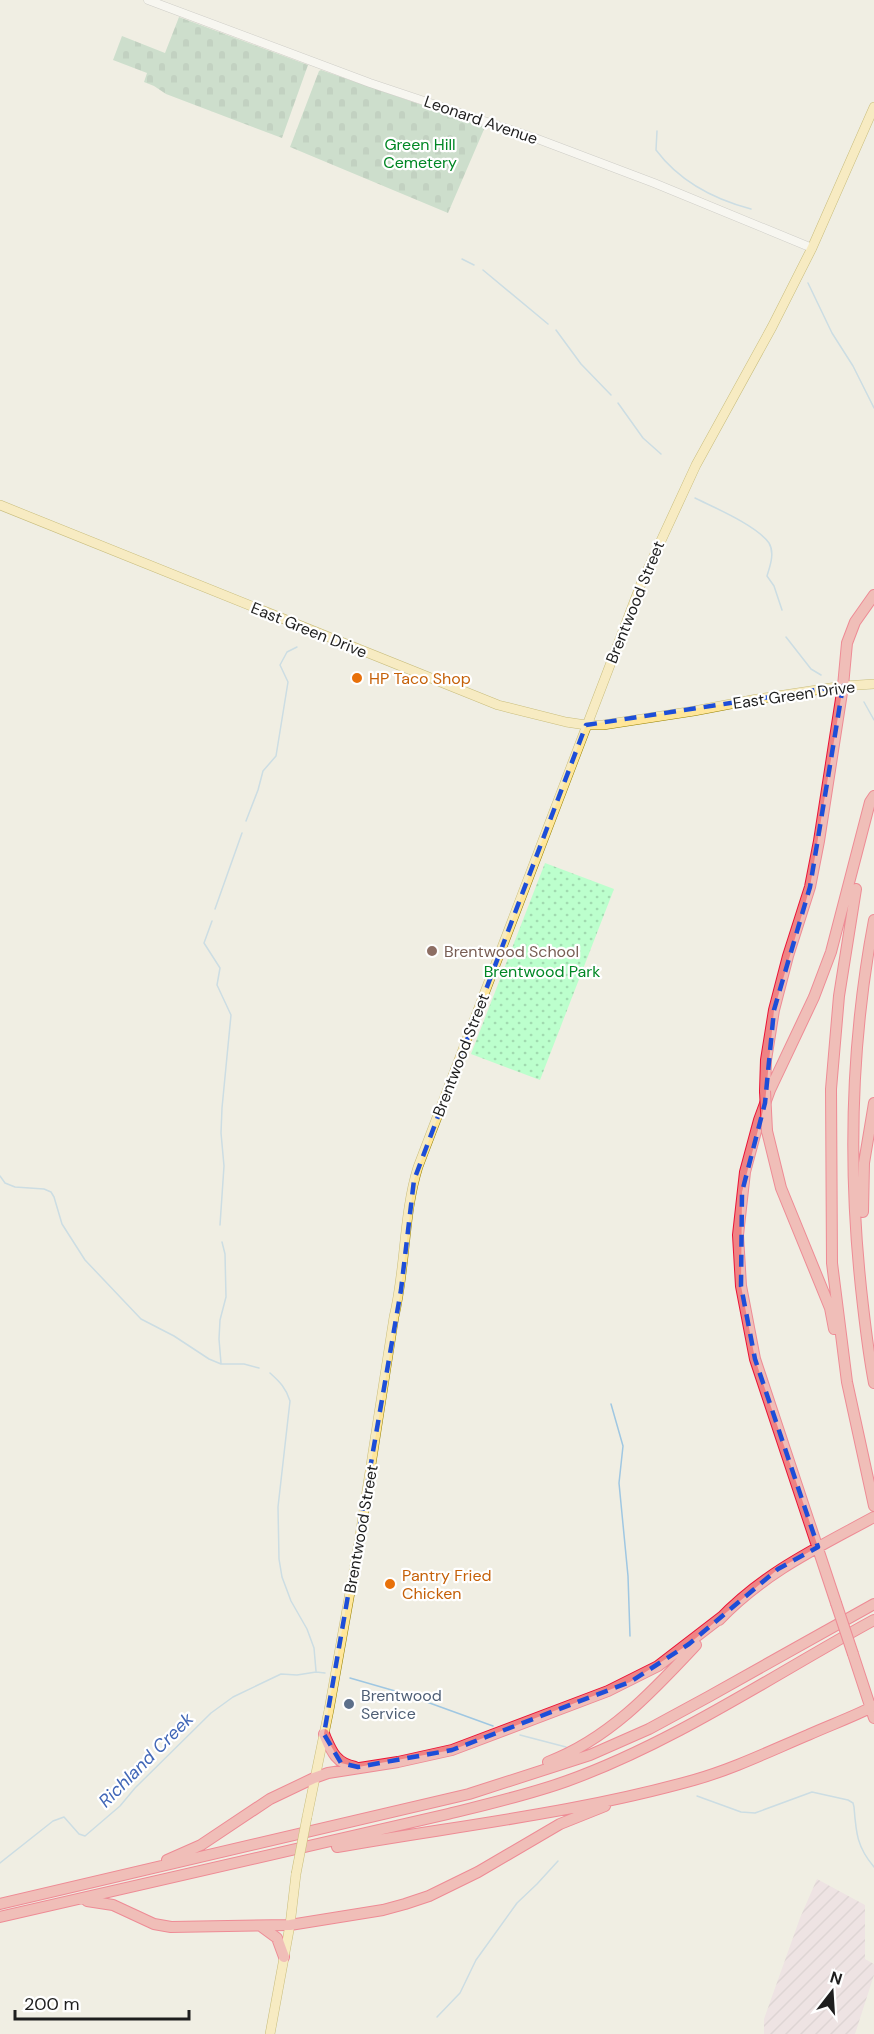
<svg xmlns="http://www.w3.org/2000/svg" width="874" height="2034" font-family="'DM Sans',sans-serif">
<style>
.industrial{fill:url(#industrial-furrows)}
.cemetery{fill:url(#cemetery-stones)}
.park{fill:url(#park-dots)}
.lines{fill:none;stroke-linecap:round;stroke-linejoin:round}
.stream{stroke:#9fc7e2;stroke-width:1.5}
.minor-casing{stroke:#a5a5a5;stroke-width:9}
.major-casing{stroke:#988200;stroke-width:10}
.highway-casing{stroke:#eb1336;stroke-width:12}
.minor{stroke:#fff;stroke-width:8}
.major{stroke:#ffe699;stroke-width:9}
.highway{stroke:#ef8384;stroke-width:10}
.major-bridge-casing{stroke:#988200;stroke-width:10;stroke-linecap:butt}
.highway-bridge-casing{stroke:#eb1336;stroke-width:12;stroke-linecap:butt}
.major-bridge{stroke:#ffe699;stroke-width:9}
.highway-bridge{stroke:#ef8384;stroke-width:10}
.marked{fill:none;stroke:#1d4ed8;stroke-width:4.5;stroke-dasharray:12 8;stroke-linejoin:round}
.food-dot{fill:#e8710a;stroke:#fff;stroke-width:2}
.education-dot{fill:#8d6e63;stroke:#fff;stroke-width:2}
.service-dot{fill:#5c6f8a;stroke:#fff;stroke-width:2}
.labels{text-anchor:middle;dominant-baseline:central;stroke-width:4.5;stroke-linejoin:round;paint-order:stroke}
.street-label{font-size:16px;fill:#1e1e1e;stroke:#fff}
.park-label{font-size:16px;fill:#018725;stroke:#fff}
.food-label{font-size:16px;fill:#c56008;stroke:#fff;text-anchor:start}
.education-label{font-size:16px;fill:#785e54;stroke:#fff;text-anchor:start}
.service-label{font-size:16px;fill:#4e5e75;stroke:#fff;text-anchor:start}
.water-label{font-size:18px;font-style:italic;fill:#4167b7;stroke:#fff}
</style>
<defs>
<pattern id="industrial-furrows" width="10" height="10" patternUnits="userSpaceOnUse" patternTransform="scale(1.5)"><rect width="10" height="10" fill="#ead4e2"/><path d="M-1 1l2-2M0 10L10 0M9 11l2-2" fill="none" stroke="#c8b6c1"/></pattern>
<pattern id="cemetery-stones" width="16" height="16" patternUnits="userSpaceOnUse" patternTransform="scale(1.5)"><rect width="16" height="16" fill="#a2cbb0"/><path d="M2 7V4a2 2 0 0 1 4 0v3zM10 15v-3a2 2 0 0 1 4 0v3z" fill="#8bae97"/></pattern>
<pattern id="park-dots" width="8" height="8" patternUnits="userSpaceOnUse" patternTransform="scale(1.5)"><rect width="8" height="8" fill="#bcffcd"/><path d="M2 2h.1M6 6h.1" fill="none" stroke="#a1dab0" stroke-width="1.8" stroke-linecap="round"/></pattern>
</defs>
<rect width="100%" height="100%" fill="#f0eee3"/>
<path class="industrial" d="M817 1879 865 1905V1959L874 1964V1975L855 2034H764V2019L800 1918Z"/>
<path class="cemetery" d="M179 17 308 65 282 138 166 94 154 86 144 82 147 73 113 60 122 36 165 53Z
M321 70 485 127 448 213 290 147 319 71Z"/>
<path class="park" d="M545 863 614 889 540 1080 471 1054Z"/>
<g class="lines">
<path class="stream" d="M657 131 656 150C680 182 713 199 751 209
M462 259 474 265
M483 270 548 324
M808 283 832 333 853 366 874 408
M556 330 581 364 611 395
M618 403 643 438 661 454
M695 498C715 508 756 525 769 543 775 553 770 566 767 576L774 586 782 610
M786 637 811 669 821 675
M864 702 874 720
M246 821 258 790 263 771 276 756 288 682 280 665 287 652 297 647
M215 909 242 833
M212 921 204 943 220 968 217 985 231 1015 222 1108 221 1133 224 1166 220 1225
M0 1176 5 1183 15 1187 44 1189 51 1192 54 1197 62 1224 85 1260 141 1319 174 1336 209 1359 221 1364H244L259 1368
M221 1363 219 1339 220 1320 226 1297 225 1254 222 1242
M270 1373C280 1382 286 1388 290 1401L278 1507 279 1559 282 1577 291 1601 307 1629 314 1648 316 1671
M611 1404 623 1446 619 1483 628 1576 630 1636
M350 1678 402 1693 493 1726
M520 1735 566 1747
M697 1796 741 1812 755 1813 812 1792 848 1800 853 1803 854 1807C856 1833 857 1847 874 1867
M0 1863 53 1821 64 1817 79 1834 85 1836 120 1806 135 1788 211 1713 233 1697 281 1674 297 1675 316 1672 325 1673
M437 2017 460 1993 476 1960 517 1903 537 1884 558 1861"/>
<g class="minor-casing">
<path id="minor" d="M148 0 370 83 535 138 654 183 812 248"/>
</g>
<g class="major-casing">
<path id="major" d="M0 505 498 705 566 722 586 725H603L694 711 757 699 843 686 874 684
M307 1817 329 1710 359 1542 394 1317C406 1267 403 1215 418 1167L641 584 696 465 772 327 812 248 874 107
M270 2034 290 1925 296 1874"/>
</g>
<g class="highway-casing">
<path id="highway" d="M856 889 839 996 831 1089 832 1263 847 1382 874 1506
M874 920C850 1046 848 1179 863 1306 866 1332 869 1357 874 1383
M765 1091 766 1060 774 1010 788 956 810 887 819 841 843 686 847 643 855 622 874 595
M767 1131 781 1188 830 1308 834 1329
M863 1212 864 1163 874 1103
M836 1603 755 1359 741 1286 738 1235 745 1172 759 1120 770 1090 814 997 831 952 870 802 874 796
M719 1620C765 1572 817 1548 874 1517
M853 1654 874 1718
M324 1734C331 1750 335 1763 355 1767
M548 1762C609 1739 653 1691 696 1645
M337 1847C456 1826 577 1813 694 1780 733 1769 770 1751 808 1735 830 1725 853 1717 874 1706
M167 1860 201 1845 270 1799 314 1778 328 1773 398 1762 452 1750 608 1691 658 1666 723 1616
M87 1901 113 1905 154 1924 171 1927 290 1925 383 1910 405 1904 429 1896 478 1872 560 1824 605 1806
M0 1904 469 1794 590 1755 649 1729 708 1697 874 1604
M0 1917 448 1814C488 1804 528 1795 567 1781 673 1743 775 1674 874 1620
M262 1927 277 1938 284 1957"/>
</g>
<use href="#minor" class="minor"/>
<use href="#major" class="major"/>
<use href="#highway" class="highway"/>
<g class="major-bridge-casing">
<path id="major-bridge" d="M296 1874 307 1817"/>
</g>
<g class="highway-bridge-casing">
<path id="highway-bridge" d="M765 1091 767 1131
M836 1603 853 1654"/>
</g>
<use href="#major-bridge" class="major-bridge"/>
<use href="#highway-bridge" class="highway-bridge"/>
</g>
<path d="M0 0H874V2034H0ZM843 686 810 887 774 1010 765 1103 742 1192 741 1286 755 1359 818 1547 778 1569 689 1644 630 1682 452 1750 358 1767 341 1763 324 1734 401 1290 414 1180 586 725Z" fill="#f0eee3" fill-opacity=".55" fill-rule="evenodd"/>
<path class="marked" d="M843 686 810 887 774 1010 765 1103 742 1192 741 1286 755 1359 818 1547 778 1569 689 1644 630 1682 452 1750 358 1767 341 1763 324 1734 401 1290 414 1180 586 725Z"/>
<g class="food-dot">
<circle cx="357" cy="678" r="6"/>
<circle cx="390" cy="1584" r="6"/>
</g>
<circle class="education-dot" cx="432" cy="951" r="6"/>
<circle class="service-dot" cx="349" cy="1704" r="6"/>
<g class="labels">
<g class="street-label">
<text transform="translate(481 120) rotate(19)">Leonard Avenue</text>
<text transform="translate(635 602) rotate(-68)">Brentwood Street</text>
<text transform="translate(309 630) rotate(22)">East Green Drive</text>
<text transform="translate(794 695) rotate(-8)">East Green Drive</text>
<text transform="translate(461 1055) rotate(-69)">Brentwood Street</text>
<text transform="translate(361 1529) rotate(-80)">Brentwood Street</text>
</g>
<g class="park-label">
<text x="420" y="144">Green Hill<tspan x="420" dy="18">Cemetery</tspan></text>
<text x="542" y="971">Brentwood Park</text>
</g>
<g class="food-label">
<text x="369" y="678">HP Taco Shop</text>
<text x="402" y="1575">Pantry Fried<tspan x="402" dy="18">Chicken</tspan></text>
</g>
<g class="education-label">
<text x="444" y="951">Brentwood School</text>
</g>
<g class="service-label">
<text x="361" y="1695">Brentwood<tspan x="361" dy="18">Service</tspan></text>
</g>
<g class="water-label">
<text transform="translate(146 1760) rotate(-45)">Richland Creek</text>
</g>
</g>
<g transform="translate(832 1992) rotate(17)" stroke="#ffffff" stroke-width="4.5" paint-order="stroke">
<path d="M0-4.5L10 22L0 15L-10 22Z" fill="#1e1e1e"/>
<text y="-9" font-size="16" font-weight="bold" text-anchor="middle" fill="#1e1e1e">N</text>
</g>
<path d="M15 2010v9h174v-9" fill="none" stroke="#1e1e1e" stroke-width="3"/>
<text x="24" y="2010" font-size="18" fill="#1e1e1e" stroke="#ffffff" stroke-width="4.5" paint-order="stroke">200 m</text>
</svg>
